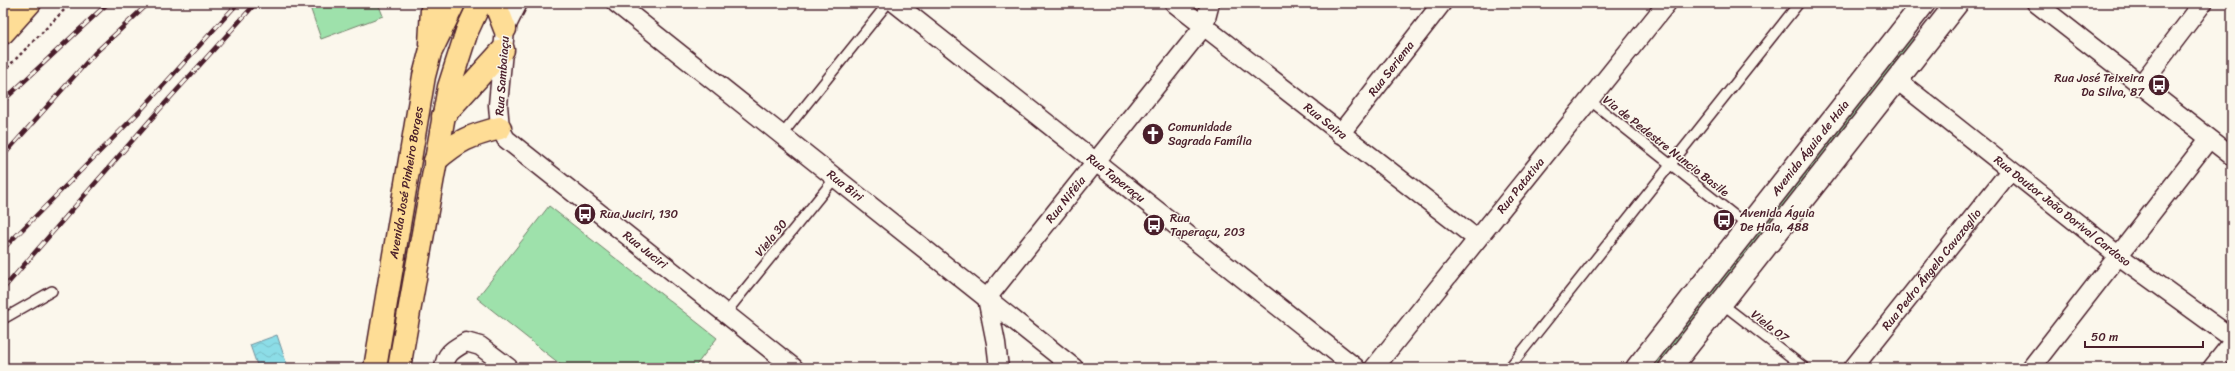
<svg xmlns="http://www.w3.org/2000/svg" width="2235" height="371" font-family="Sriracha,sans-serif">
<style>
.grass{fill:url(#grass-dots);stroke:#74806b}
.pitch{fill:#9ee1ab;stroke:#74806b}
.water{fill:url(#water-waves);stroke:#72919c}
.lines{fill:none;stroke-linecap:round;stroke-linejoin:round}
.lane-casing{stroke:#4a1f2b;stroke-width:12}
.street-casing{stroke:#4a1f2b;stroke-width:21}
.secondary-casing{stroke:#4a1f2b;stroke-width:25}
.primary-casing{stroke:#4a1f2b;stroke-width:25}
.highway-casing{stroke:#4a1f2b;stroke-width:25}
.path{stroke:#4a1f2b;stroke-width:2.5;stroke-dasharray:3 3;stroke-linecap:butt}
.lane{stroke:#fbf7ec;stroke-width:9}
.street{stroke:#fbf7ec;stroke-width:18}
.secondary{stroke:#fbf7ec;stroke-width:22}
.primary{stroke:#fedd96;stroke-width:22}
.highway{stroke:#fedd96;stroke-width:22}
.rail-casing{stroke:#4a1f2b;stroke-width:4.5}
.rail{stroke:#fbf7ec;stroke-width:3;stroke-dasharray:9;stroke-linecap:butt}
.labels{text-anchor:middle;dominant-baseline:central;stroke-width:3;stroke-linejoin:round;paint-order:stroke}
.street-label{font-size:12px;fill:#4a1f2b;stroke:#fbf7ec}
.poi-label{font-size:12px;fill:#4a1f2b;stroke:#fbf7ec;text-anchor:start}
</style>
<defs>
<pattern id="grass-dots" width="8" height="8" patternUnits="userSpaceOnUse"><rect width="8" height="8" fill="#9ee1ab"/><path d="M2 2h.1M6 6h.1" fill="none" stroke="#8ac193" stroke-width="1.8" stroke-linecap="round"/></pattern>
<pattern id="water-waves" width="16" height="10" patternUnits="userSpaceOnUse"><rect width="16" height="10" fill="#8cdde7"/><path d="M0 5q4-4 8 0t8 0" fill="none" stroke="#7abdc6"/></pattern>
</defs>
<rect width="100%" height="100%" fill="#fbf7ec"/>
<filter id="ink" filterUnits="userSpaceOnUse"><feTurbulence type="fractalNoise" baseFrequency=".025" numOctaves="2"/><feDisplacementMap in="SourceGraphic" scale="8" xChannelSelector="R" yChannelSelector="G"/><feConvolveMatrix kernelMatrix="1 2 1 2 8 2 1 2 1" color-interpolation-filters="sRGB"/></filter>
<g filter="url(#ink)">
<path class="grass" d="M1910 37 1915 41 1658 368H1649Z"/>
<path class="pitch" d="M312 3H378L383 16 321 39 309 4Z
M549 206 717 338 694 368H565L477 298Z"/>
<path class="water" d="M277 335 288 368H258L250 345Z"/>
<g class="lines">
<g class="lane-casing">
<path id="lane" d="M1588 99 1748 226
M781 136 888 3
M1721 303 1805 368
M725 314 835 178
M3 319 52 291
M1509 368 1799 3"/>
</g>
<g class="street-casing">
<g id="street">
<path id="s1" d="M518 3 505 29 498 105 500 128 506 139 794 368"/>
<path id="s2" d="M616 3 1074 368"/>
<path id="s3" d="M895 3 1356 368"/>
<path id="s4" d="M1174 3 1477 239"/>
<path d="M2036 3 2232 156"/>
<path id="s5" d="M1897 80 2119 256 2232 338"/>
<path d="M2140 86 2203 3"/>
<path id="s6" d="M1340 134 1442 3"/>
<path d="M444 368C445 353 454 349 466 342L480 346 509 368"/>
<path id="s7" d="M999 368 996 343 987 298 1204 26 1210 3"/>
<path id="s8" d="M1374 368 1667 3"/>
<path id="s9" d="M1853 368 2010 171"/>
<path d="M2031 368 2209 139"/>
<path d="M2212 368 2232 343"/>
</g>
</g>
<g class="secondary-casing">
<g id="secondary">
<path id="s10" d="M1637 368 1924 3"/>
<path d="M1670 368 1957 3"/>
</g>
</g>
<g class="primary-casing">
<g id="primary">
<path d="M495 3 505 29"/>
<path d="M430 44 432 9 434 3"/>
<path d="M443 116 503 50"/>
<path d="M435 161C459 140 469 136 500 128"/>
<path id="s11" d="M375 368 424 76 430 53 454 3"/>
<path d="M399 368 449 87 467 31 480 3"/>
</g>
</g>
<g class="highway-casing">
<path id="highway" d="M3 5 5 3
M3 33 30 3"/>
</g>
<path class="path" d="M3 72 71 3"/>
<use href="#lane" class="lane"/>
<use href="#street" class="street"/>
<use href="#secondary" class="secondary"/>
<use href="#primary" class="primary"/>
<use href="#highway" class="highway"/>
<g class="rail-casing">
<path id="rail" d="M3 101 108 3
M3 156 95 53 149 3
M3 249 141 110 238 3
M3 289 159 110 256 3"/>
</g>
<use href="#rail" class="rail"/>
</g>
</g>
<defs>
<g id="bus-disc" transform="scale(1.15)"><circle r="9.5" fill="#4a1f2b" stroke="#fbf7ec"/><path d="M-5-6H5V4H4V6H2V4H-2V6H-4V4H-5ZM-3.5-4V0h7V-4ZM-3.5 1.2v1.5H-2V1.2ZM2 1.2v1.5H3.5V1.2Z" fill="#fff"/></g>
<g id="church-disc" transform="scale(1.15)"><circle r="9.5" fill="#4a1f2b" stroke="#fbf7ec"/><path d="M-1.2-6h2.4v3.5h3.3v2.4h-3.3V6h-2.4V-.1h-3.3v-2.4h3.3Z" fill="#fff"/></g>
</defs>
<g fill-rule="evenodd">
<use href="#bus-disc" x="2159" y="85"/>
<use href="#church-disc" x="1153" y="134"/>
<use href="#bus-disc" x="585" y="214"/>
<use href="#bus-disc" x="1724" y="220"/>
<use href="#bus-disc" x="1154" y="225"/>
</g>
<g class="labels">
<g class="street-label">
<text stroke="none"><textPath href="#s6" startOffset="83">Rua Seriema</textPath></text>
<text transform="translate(502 76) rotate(-86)">Rua Sambaiaçu</text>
<text stroke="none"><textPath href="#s4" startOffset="192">Rua Saira</textPath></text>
<text transform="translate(1666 146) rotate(38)">Via de Pedestre Nuncio Basile</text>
<text stroke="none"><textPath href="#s10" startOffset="280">Avenida Águia de Haia</textPath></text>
<text stroke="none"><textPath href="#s3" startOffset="282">Rua Taperaçu</textPath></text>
<text stroke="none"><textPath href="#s11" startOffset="188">Avenida José Pinheiro Borges</textPath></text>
<text stroke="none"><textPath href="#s8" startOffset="234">Rua Patativa</textPath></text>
<text stroke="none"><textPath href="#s2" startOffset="293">Rua Biri</textPath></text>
<text stroke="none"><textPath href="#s7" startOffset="197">Rua Niféia</textPath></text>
<text stroke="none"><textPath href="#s5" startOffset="211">Rua Doutor João Dorival Cardoso</textPath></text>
<text transform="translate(771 238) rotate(-51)">Viela 30</text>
<text stroke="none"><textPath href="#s1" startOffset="319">Rua Juciri</textPath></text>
<text stroke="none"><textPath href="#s9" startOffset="126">Rua Pedro Ângelo Cavazoglio</textPath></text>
<text transform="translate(1770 326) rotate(38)">Viela 07</text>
</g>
<g class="poi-label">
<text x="2144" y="78" text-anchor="end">Rua José Teixeira<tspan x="2144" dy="14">Da Silva, 87</tspan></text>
<text x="1168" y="127">Comunidade<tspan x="1168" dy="14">Sagrada Família</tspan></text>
<text x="1740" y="213">Avenida Águia<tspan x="1740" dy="14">De Haia, 488</tspan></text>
<text x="600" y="214">Rua Juciri, 130</text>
<text x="1170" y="218">Rua<tspan x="1170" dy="14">Taperaçu, 203</tspan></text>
</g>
</g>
<rect width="2235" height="371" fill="none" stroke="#fbf7ec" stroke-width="16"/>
<rect x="8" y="8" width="2219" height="355" fill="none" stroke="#4a1f2b" stroke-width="1.5" filter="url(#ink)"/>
<path d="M2085 341v6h118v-6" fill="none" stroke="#4a1f2b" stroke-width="2"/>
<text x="2091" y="341" font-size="12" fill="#4a1f2b" stroke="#fbf7ec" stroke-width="3" paint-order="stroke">50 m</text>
</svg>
